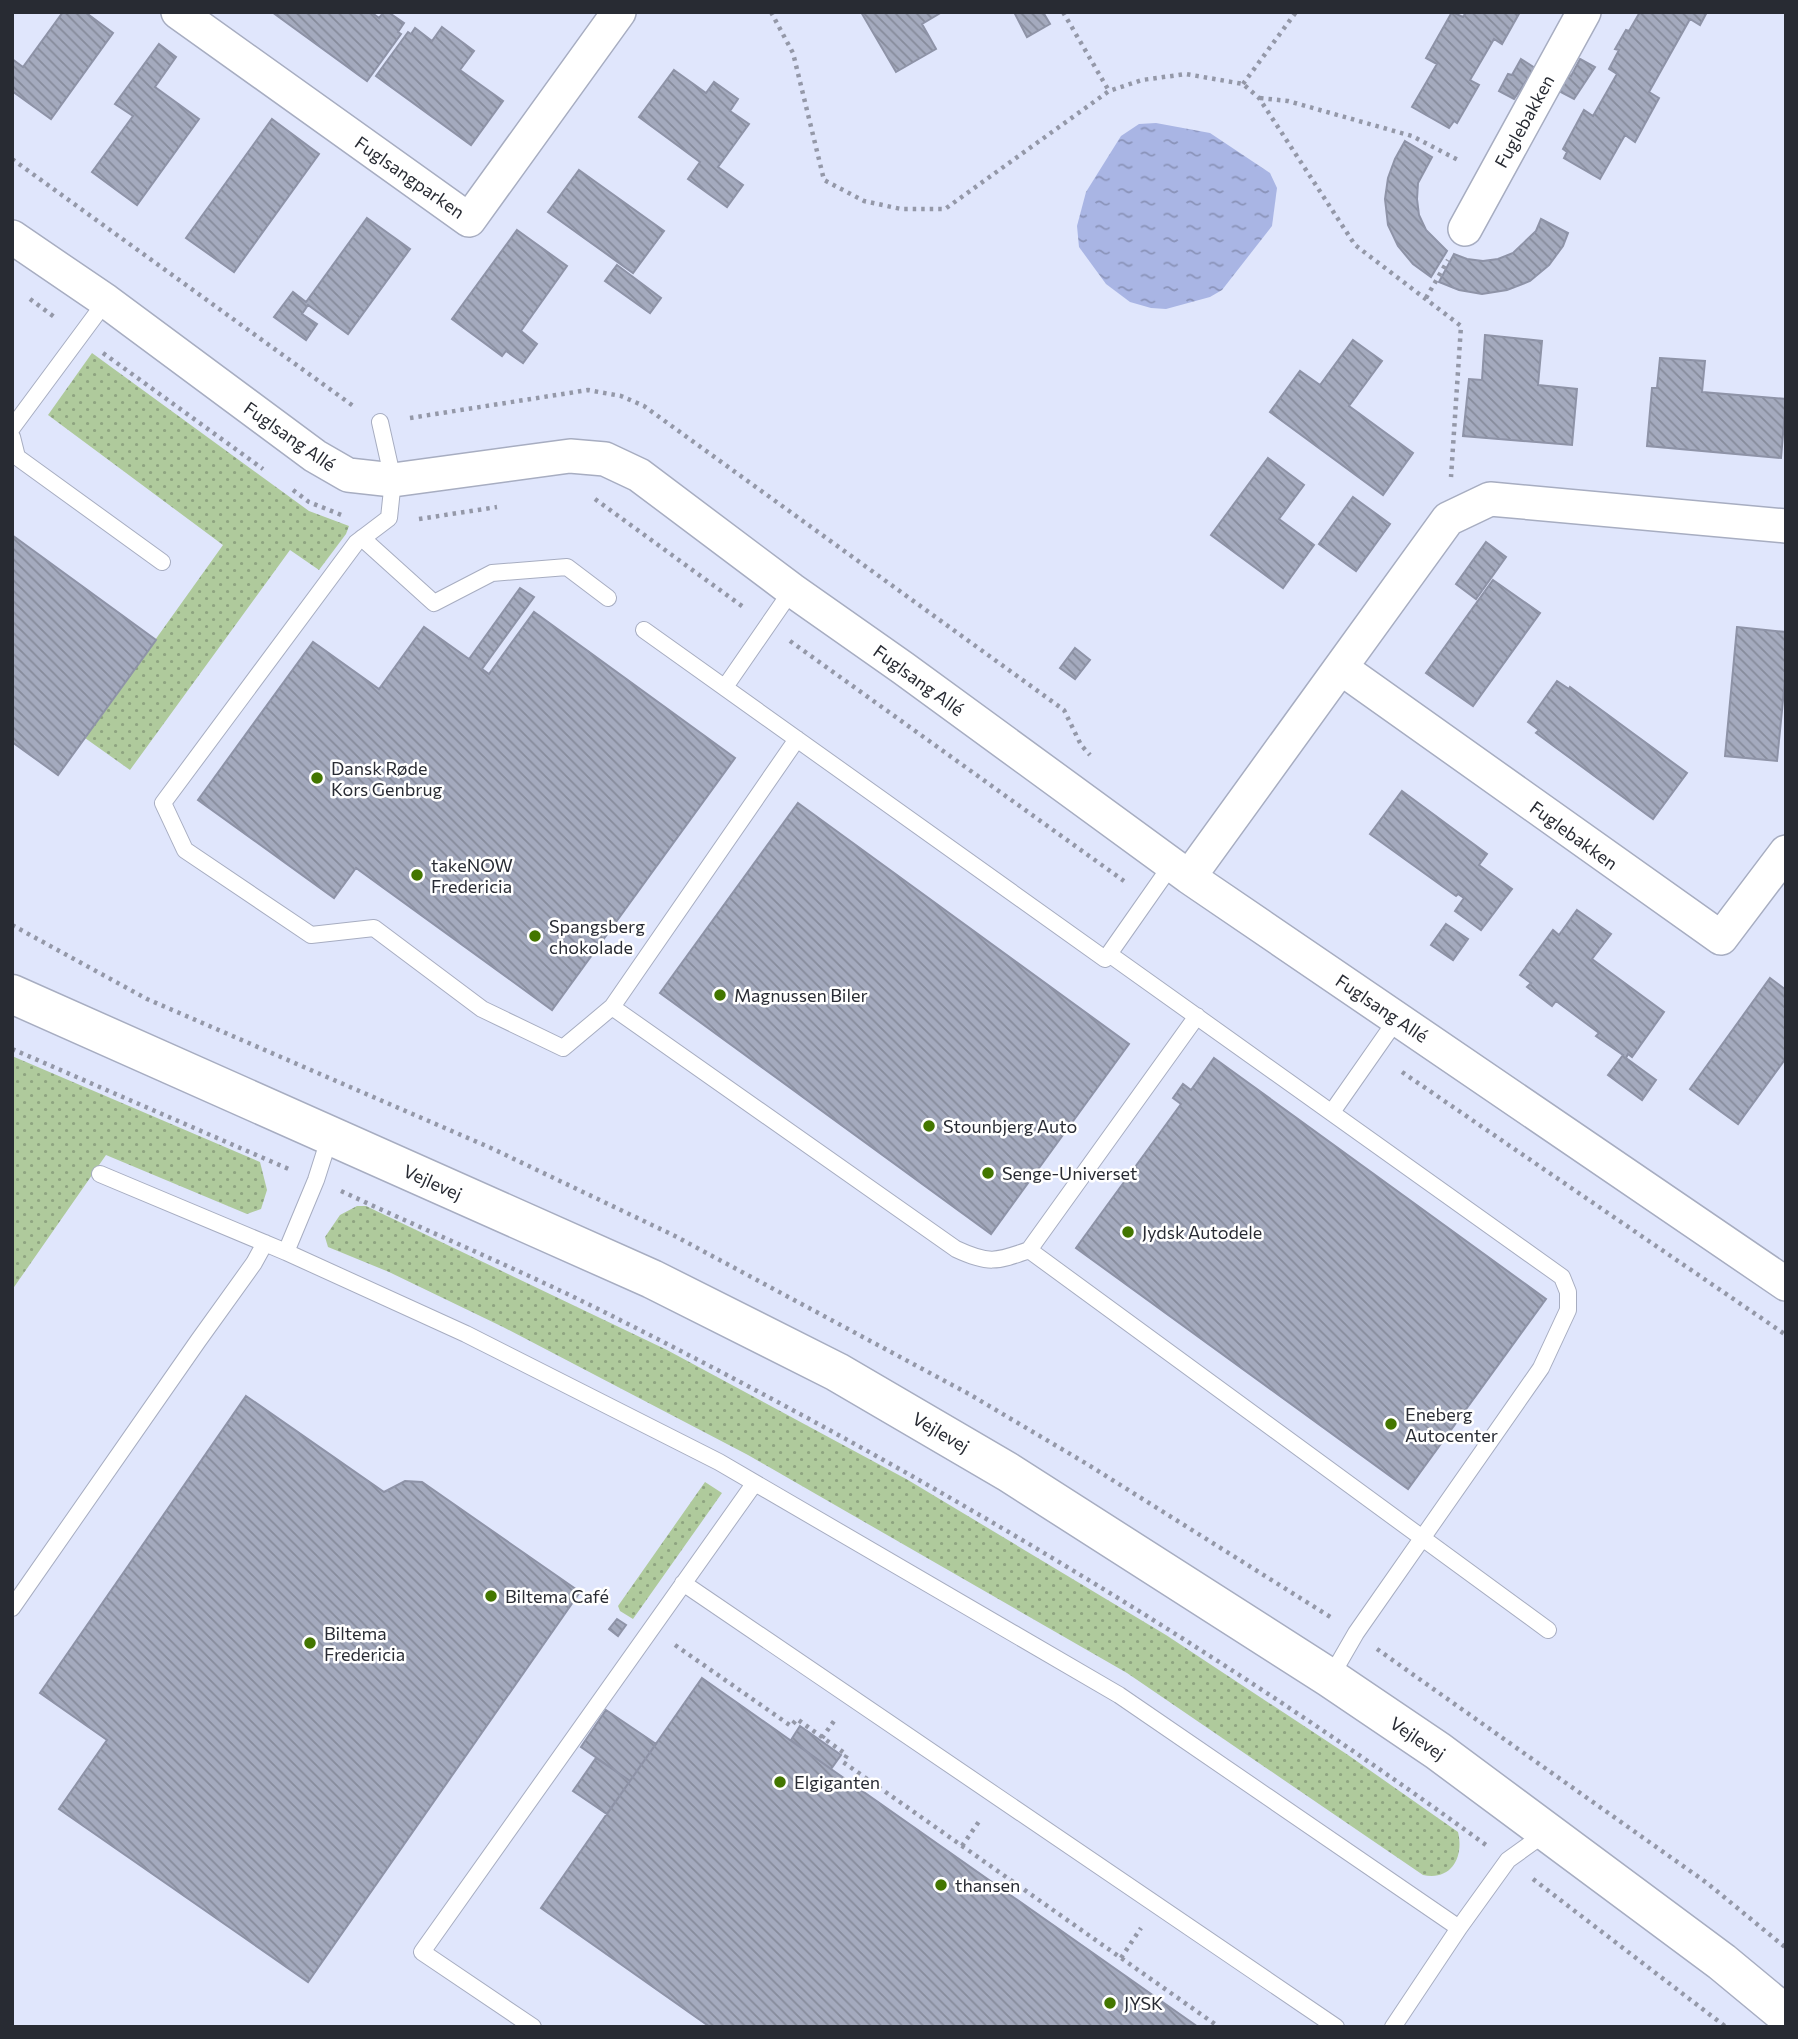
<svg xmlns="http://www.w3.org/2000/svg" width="1798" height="2039" font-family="Commissioner,sans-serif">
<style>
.grass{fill:url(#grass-dots)}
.water{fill:url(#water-ripples)}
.building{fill:url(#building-back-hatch);stroke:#8e93a7;stroke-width:2}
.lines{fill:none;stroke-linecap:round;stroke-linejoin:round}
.lane-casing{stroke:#a7adc1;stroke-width:18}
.street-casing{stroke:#a7adc1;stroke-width:36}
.secondary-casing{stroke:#a7adc1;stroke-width:41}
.path{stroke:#9498a8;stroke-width:4.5;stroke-dasharray:3.5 5;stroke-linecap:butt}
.lane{stroke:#fff;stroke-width:16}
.street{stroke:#fff;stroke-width:33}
.secondary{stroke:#fff;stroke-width:38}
.poi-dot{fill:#437600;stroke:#fff;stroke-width:2.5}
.labels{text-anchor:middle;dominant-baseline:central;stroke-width:5;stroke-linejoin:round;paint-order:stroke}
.street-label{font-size:18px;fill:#282b33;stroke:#fff}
.poi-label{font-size:18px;fill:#282b33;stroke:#fff;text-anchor:start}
</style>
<defs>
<pattern id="grass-dots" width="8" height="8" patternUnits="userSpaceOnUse" patternTransform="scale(1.75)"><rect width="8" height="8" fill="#afca9c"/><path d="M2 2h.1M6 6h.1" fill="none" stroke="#8ea480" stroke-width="1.8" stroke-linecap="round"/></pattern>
<pattern id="water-ripples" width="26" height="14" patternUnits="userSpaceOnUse" patternTransform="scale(1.75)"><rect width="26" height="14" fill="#a9b5e4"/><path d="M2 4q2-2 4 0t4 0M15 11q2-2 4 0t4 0" fill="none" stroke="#8a93b9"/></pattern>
<pattern id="building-back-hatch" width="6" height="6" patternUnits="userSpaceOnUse" patternTransform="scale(1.75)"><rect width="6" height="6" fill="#a4aabe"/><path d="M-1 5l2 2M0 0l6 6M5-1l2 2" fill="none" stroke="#868b9b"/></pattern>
</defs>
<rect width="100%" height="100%" fill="#e0e6fc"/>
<path class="grass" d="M92 353 309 511 349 526 346 534 319 570 290 550 130 770 85 738 223 545 48 415Z
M12 1056 260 1162 267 1190 261 1209 247 1214 106 1155 12 1290Z
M357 1206H366L667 1350 908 1480 1166 1635 1348 1755 1458 1832C1464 1857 1452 1881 1423 1875L1127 1673 748 1455 503 1327 389 1272 328 1247 325 1237 340 1215Z
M705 1482 722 1493 633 1619 620 1611 618 1606Z"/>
<path class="water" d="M1156 123 1210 133 1270 173 1277 188 1272 226 1222 290 1210 297 1166 309 1151 308 1130 302 1106 284 1079 247 1077 226 1086 192 1121 136 1139 124Z"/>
<path class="building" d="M63 12H85L113 33 51 119 12 91V59L23 67Z
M272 12H371L379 18 384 12H388L404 23 398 32 401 34 367 81Z
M861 12H942L922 24 936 49 896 72Z
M1014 12H1043L1050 24 1027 37Z
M1452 12 1463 17 1466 12H1520L1502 44 1494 39 1470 80 1479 85 1457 123 1454 121 1449 128 1412 107 1437 64 1426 58Z
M1640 12H1707L1700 25 1690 19 1649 92 1659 98 1635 142 1625 135 1600 179 1564 158 1567 152 1563 149 1584 110 1593 116 1617 74 1609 69 1619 50 1615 49 1626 30 1629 31Z
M442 27 474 51 460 70 503 101 471 145 376 76 408 32 411 34 415 28 432 41Z
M159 44 176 57 155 87 199 119 137 205 92 172 133 116 115 104Z
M1521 59 1535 68 1514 99 1499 91 1508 74 1512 75Z
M1580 59 1595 67 1574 99 1559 91 1568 74 1571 76Z
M674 70 706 93 714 82 738 99 730 111 749 124 718 167 743 185 727 207 688 179 700 162 639 117Z
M272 119 319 154 234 272 186 238Z
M1405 141 1432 157 1418 183 1417 199 1419 215 1426 230 1447 251 1431 277 1413 264 1398 246 1388 225 1385 199 1388 178 1395 159Z
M579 170 664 231 633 273 548 212Z
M367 218 410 249 348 334 308 305 302 314 317 324 306 340 274 317 293 292 306 302Z
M1541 219 1568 233 1563 246 1549 265 1530 281 1507 290 1482 294 1459 290 1439 282 1454 254 1467 259 1483 261 1498 259 1513 253 1536 231Z
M517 230 567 266 521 331 537 344 523 363 506 351 502 356 452 319Z
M617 265 661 298 650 313 605 281Z
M1485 335 1542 341 1538 385 1577 389 1572 445 1463 436 1469 379 1482 380Z
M1353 340 1382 361 1349 406 1413 453 1383 495 1270 412 1300 371 1320 385Z
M1660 358 1705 361 1702 392 1786 399 1781 458 1647 446 1652 388H1657Z
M1268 458 1304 485 1279 519 1314 545 1283 588 1211 535Z
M1353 497 1390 524 1356 571 1319 544Z
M12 535 156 640 58 775 12 742Z
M1486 542 1506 557 1476 599 1456 584Z
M1493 580 1540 613 1473 706 1426 673Z
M520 588 534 597 482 669 489 674 534 612 735 758 552 1010 356 868 334 898 198 800 313 642 379 689 424 627 469 659Z
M1737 627 1786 632V670L1777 761 1725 756Z
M1075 648 1090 660 1075 679 1060 668Z
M1557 681 1569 689 1570 687 1687 773 1653 819 1536 733 1539 730 1528 722Z
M1402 791 1487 854 1479 865 1512 889 1481 930 1455 911 1464 898 1458 894 1456 896 1370 834Z
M798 803 1129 1044 991 1234 660 993Z
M1577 910 1611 934 1592 959 1664 1012 1632 1057 1628 1054 1626 1058 1656 1080 1642 1100 1608 1075 1623 1055 1596 1036 1599 1033 1556 1001 1552 1006 1527 987 1531 983 1520 975 1553 930 1559 935Z
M1446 924 1468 939 1453 960 1431 945Z
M1770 978 1786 990V1058L1738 1124 1690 1089Z
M1214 1058 1546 1299 1408 1489 1076 1248 1181 1104 1173 1098 1183 1084 1191 1090Z
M246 1396 384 1492 405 1481 422 1482 580 1592 308 1982 59 1809 107 1740 40 1693Z
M617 1619 626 1625 618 1636 609 1629Z
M702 1678 831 1769 1198 2027H710L541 1908Z
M606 1710 656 1744 630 1781 581 1747Z
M800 1726 841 1755 831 1769 791 1740Z
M596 1758 630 1781 607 1814 573 1791Z"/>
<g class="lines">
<g class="lane-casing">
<path id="lane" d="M380 422 393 480 389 518 356 543 163 803 185 850 311 935 374 928 482 1009 563 1048 612 1007 797 739
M12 428 106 301
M12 437 17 457 162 562
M362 538 434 603 492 573 567 567 608 598
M644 630 1105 959 1109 954 1562 1277 1568 1292V1310L1541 1368 1356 1633 1330 1678
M725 687 792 590
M1109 954 1172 864
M612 1007 956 1249C988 1264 996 1262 1029 1250L1548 1630
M1332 1112 1397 1019
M100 1174 286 1252 466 1334 719 1462 1119 1695 1459 1928
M1029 1250 1197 1016
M286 1252 316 1180 330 1136
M683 1583 1336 2027
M12 1608 198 1341 254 1263 265 1243
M533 2027 422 1952 754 1484
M1393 2027 1459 1928 1508 1860 1547 1832"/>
</g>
<g class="street-casing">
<path id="street" d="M178 12 469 220 619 12
M1465 229 1584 12
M12 237 106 301 315 456 348 475 393 480 570 456 605 459 639 475 792 590 903 668 1189 877 1786 1284
M1341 668 1721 938 1786 852
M1189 877 1448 519 1490 499 1786 526"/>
</g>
<g class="secondary-casing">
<path id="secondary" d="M12 994 652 1279 837 1372 1008 1472 1330 1678 1438 1751 1722 1962 1786 2015"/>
</g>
<path class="path" d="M771 12 793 53 824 180 864 201 901 209H945L1109 91 1142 80 1186 74 1243 84 1259 98 1355 245 1461 326 1451 477
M1063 12 1109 91
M1243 84 1296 12
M1260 98 1288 101 1412 136 1460 161
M12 159 356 408
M1426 298 1448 260
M30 299 57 319
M103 353 263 469
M410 418 588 390 621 396 644 406 1064 710 1081 745 1090 755
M293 490 309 502 344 516
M595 499 746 609
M419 519 497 507
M790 641 1124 881
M12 925 147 999 491 1148 675 1236 969 1394 1087 1464 1332 1618
M12 1049 291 1170
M1402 1072 1786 1335
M341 1191C433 1234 528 1273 618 1319 920 1471 1213 1646 1486 1845
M675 1645 791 1726 797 1719 847 1755 843 1762 1219 2027
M1377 1649 1707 1883 1786 1948
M822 1738 834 1721
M962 1846 980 1820
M1533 1879 1726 2027
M1121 1958 1141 1928"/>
<use href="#lane" class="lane"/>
<use href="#street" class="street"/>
<use href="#secondary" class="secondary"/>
</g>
<g class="poi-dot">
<circle cx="317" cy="778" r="7"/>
<circle cx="417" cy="875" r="7"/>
<circle cx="535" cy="936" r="7"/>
<circle cx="720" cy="995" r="7"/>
<circle cx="929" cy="1126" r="7"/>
<circle cx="988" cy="1173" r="7"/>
<circle cx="1128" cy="1232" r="7"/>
<circle cx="1391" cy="1424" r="7"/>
<circle cx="491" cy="1596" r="7"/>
<circle cx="310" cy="1643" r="7"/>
<circle cx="780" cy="1782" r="7"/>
<circle cx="941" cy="1885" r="7"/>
<circle cx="1110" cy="2003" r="7"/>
</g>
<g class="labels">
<g class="street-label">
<text transform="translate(1524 121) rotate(-61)">Fuglebakken</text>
<text transform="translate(410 177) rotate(35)">Fuglsangparken</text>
<text transform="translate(290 436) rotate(35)">Fuglsang Allé</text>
<text transform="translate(919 680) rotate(36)">Fuglsang Allé</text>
<text transform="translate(1574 835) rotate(36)">Fuglebakken</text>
<text transform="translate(1382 1008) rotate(34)">Fuglsang Allé</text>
<text transform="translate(433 1182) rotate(24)">Vejlevej</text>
<text transform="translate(941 1432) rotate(30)">Vejlevej</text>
<text transform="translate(1418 1738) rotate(34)">Vejlevej</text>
</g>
<g class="poi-label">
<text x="331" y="768">Dansk Røde<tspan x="331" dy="21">Kors Genbrug</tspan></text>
<text x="431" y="865">takeNOW<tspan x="431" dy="21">Fredericia</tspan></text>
<text x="549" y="926">Spangsberg<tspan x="549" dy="21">chokolade</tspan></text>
<text x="734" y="995">Magnussen Biler</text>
<text x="943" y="1126">Stounbjerg Auto</text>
<text x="1002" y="1173">Senge-Universet</text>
<text x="1142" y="1232">Jydsk Autodele</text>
<text x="1405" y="1414">Eneberg<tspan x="1405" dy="21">Autocenter</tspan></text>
<text x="505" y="1596">Biltema Café</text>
<text x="324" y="1633">Biltema<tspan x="324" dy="21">Fredericia</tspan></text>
<text x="794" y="1782">Elgiganten</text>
<text x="955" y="1885">thansen</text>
<text x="1124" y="2003">JYSK</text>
</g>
</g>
<rect width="1798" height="2039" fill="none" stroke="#282b33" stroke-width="28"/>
</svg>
